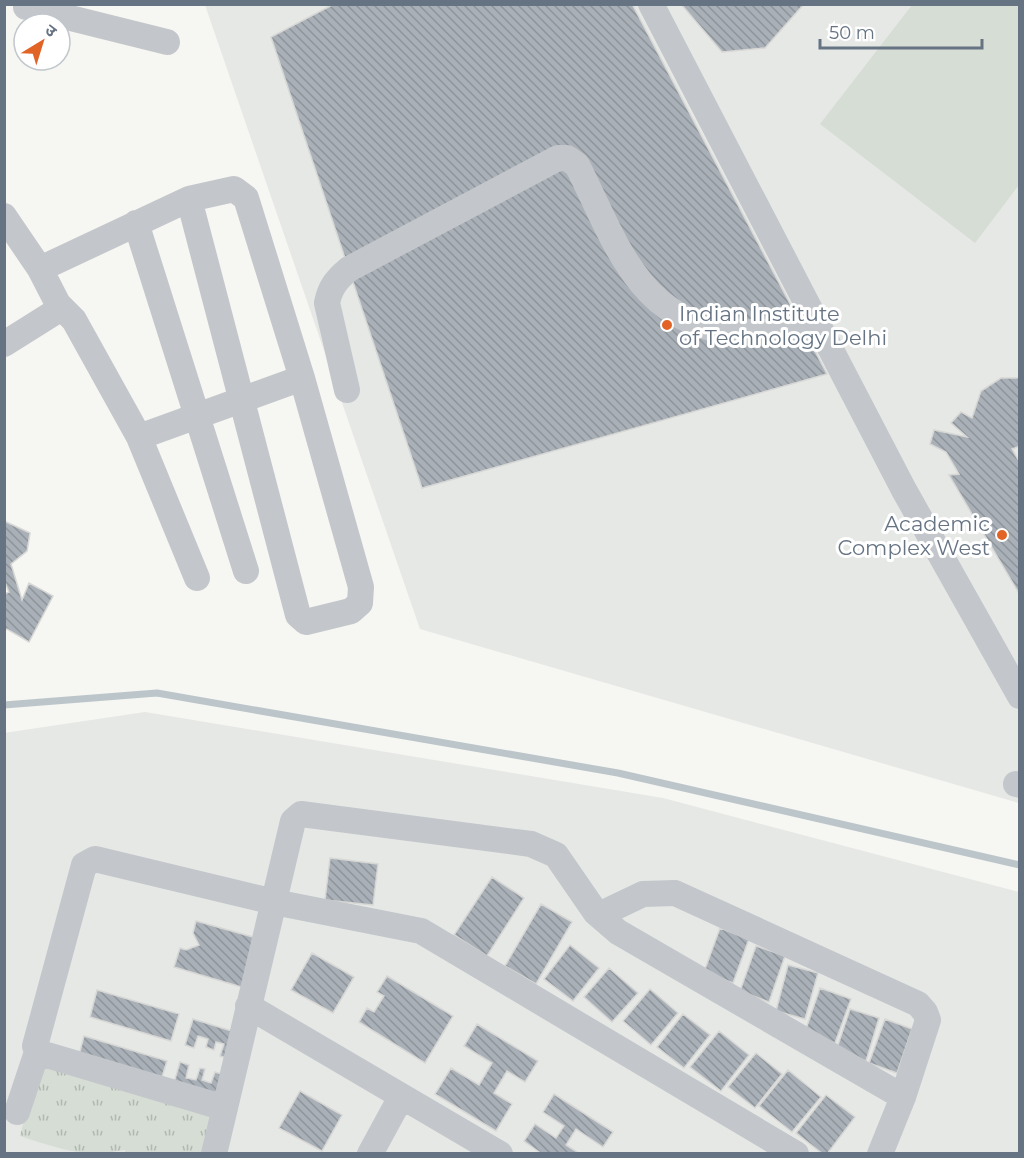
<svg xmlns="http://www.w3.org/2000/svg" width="1024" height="1158" font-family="Montserrat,'Noto Sans Devanagari',sans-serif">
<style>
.built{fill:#e6e8e6}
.grass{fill:url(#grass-tufts)}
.pitch{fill:#d6ddd4}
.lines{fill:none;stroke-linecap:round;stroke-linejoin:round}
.stream{stroke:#bbc5ca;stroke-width:7}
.building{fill:url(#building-back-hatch);stroke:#d7d7d5;stroke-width:1.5}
.minor{stroke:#c3c6ca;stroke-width:26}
.poi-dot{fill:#e26326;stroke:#fff;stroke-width:2}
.labels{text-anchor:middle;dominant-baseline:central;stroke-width:6;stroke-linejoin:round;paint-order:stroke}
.poi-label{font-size:21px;fill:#657383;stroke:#fff;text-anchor:start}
</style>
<defs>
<pattern id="grass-tufts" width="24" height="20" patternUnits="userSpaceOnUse" patternTransform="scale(1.5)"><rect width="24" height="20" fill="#d6ddd4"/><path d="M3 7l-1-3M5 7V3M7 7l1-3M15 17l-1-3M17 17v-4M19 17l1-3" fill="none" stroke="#b1b8b1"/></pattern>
<pattern id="building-back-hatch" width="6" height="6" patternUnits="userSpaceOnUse" patternTransform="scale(1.5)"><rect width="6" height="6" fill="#a9b0b7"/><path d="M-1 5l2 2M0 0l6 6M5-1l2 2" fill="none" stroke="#8d949a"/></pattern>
</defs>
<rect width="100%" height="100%" fill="#f6f6f2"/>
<path class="built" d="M205 5H1019V803L420 629Z
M145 712 663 798 1019 892V1153H5L4 733Z"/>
<path class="grass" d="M38 1064 214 1116 204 1153 125 1154V1150C83 1158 60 1149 20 1136Z"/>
<path class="pitch" d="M912 5H1019V185L975 243 820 124Z"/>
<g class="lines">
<path class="stream" d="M4 705 157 693 618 773 1020 865"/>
</g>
<path class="building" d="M334 4H632L827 374 422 488 271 37Z
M681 4H804L765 48 722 52Z
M1001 378H1020V446L1012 449 1020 463V595L949 475 959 474 946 452 930 444 934 430 967 437 951 423 961 412 972 418 981 391Z
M4 521 30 533 27 551 11 564 22 600 29 583 53 596 29 642 7 629 4 630V594L9 592 4 580Z
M330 858 378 864 373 905 325 900Z
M492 877 524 898 487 956 454 935Z
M541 904 572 922 536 984 505 966Z
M196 921 260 939 245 988 174 967 180 948 186 950 199 945 193 933Z
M720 928 749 939 733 983 704 972Z
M570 945 599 968 573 1001 544 979Z
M756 946 785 956 769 1002 740 991Z
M312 953 354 977 333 1013 291 990Z
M788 965 818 973 805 1019 776 1011Z
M609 968 638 993 612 1022 584 997Z
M387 976 453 1016 425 1063 359 1022 367 1008 374 1012 384 996 377 992Z
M820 988 851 999 835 1043 805 1032Z
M650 989 678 1013 651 1045 623 1021Z
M97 990 179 1014 171 1041 90 1017Z
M850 1009 879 1018 866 1061 836 1051Z
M683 1014 710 1035 684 1068 657 1047Z
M193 1019 238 1033 230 1059 220 1056 224 1044 216 1042 214 1050 206 1047 208 1039 198 1036 194 1048 185 1045Z
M885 1019 912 1029 897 1073 869 1063Z
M477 1024 538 1061 525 1082 507 1071 494 1093 512 1104 496 1131 435 1094 451 1068 479 1085 492 1063 464 1046Z
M719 1031 749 1055 721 1091 690 1067Z
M84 1036 167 1061 160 1083 78 1059Z
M756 1053 782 1074 755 1108 728 1087Z
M180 1062 189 1065 186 1078 196 1080 200 1068 205 1069 202 1080 211 1083 215 1072 224 1075 217 1100 173 1086Z
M788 1070 821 1097 792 1132 759 1106Z
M300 1091 342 1115 322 1151 279 1128Z
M554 1094 613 1132 603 1147 576 1129 566 1145 580 1154H542L524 1141 535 1124 556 1138 564 1126 543 1112Z
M826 1095 855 1117 827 1154H823L796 1133Z"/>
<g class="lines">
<path class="minor" d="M651 4 904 490 1020 696
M26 7 167 42
M4 216 40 269 58 304 55 312 4 344
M136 223 246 571
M40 269 189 199 234 189 246 198 302 378 361 587 360 603 351 611 306 622 298 615 189 199
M58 304 74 320 139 437 197 578
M347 390 327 303C330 287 337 279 349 269L558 158H567L577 165C613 235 635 316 724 331 750 335 792 330 820 329
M139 437 302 378
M1016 784 1020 785
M599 915 643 894 675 893 918 1004 925 1012 928 1020 903 1097 880 1154
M248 1006 500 1154
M37 1052 225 1108
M17 1112 37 1052 35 1046 84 865 95 859 274 902 421 931 796 1154
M214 1154 293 821 301 814 531 844 556 855 596 913 618 932 903 1097
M370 1154 401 1097"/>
</g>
<g class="poi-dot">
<circle cx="667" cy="325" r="6"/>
<circle cx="1002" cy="535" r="6"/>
</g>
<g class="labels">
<g class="poi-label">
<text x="679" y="313">Indian Institute<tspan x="679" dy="24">of Technology Delhi</tspan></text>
<text x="990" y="523" text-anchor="end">Academic<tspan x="990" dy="24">Complex West</tspan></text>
</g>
</g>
<rect width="1024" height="1158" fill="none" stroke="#657383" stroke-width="12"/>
<g transform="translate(42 42) rotate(38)"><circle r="28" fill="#ffffff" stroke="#c1c7cd" stroke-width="1.5"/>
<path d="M0-4.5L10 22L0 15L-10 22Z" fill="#e26326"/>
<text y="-9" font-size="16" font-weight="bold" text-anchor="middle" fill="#657383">उ</text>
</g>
<path d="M820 39v9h162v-9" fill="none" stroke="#657383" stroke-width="3"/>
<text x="829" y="39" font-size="18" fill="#657383" stroke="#ffffff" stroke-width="4.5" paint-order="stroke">50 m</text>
</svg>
